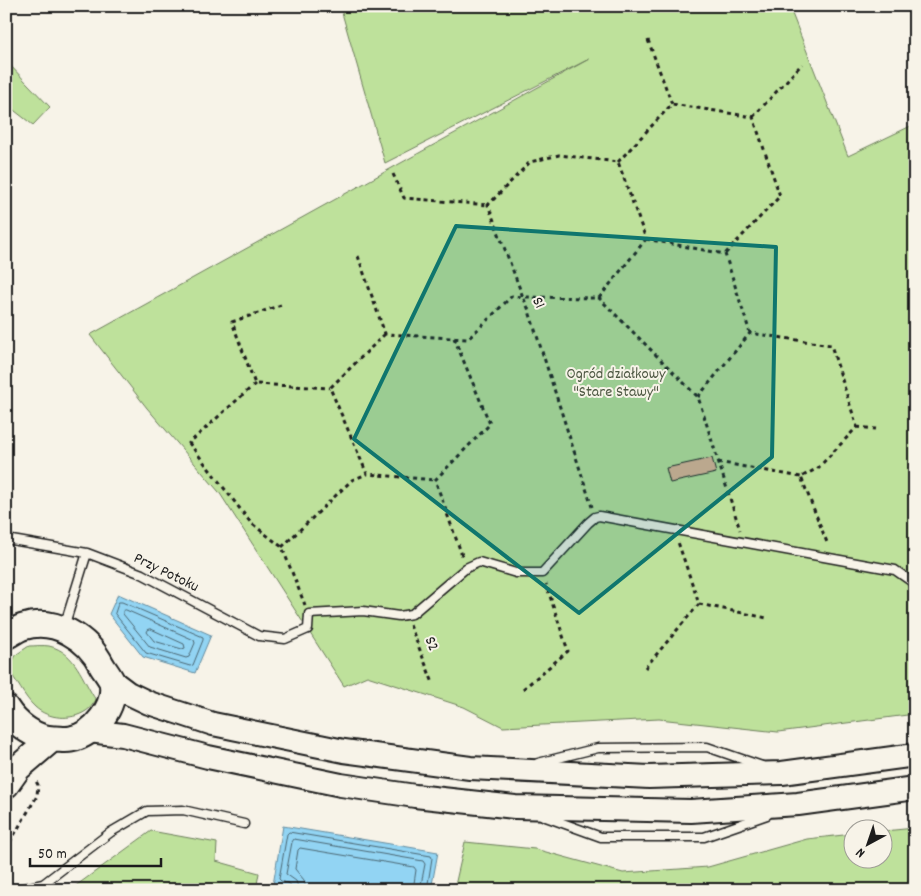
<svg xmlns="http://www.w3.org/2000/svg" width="921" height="896" font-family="Dekko,sans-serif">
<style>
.green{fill:#bee19b;stroke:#6d7e5c}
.water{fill:#92d4f3;stroke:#638a9d}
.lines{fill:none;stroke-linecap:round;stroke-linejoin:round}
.shore{stroke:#4b6672;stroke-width:1}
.building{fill:#e6b497;stroke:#1c1c1c}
.lane-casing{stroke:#1c1c1c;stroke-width:11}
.secondary-casing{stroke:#1c1c1c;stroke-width:26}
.primary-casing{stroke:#1c1c1c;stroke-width:29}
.path{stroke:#1c1c1c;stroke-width:3;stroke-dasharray:4 4;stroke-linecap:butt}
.lane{stroke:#f7f3e8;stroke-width:8}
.secondary{stroke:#f7f3e8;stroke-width:22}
.primary{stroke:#f7f3e8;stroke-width:25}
.marked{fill:#0f766e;fill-opacity:0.2;stroke:#0f766e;stroke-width:4;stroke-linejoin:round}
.labels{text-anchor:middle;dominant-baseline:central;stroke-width:4;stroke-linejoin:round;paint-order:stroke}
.street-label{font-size:16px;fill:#1c1c1c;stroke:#f7f3e8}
.park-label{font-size:16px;fill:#4d5742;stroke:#f7f3e8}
</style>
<rect width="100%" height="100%" fill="#f7f3e8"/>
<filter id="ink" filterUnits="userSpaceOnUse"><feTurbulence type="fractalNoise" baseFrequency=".02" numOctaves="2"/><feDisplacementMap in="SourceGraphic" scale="10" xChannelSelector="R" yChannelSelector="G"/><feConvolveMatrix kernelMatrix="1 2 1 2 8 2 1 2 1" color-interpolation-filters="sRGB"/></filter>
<g filter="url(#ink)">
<path class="green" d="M340 6H789L848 156 915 124V714L778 732 659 719 503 727 464 707 367 676 344 686 219 492 147 408 90 335 589 59 385 163Z
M6 61 50 107 33 125 6 104Z
M29 646C35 646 43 645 49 646 76 652 82 680 96 700 93 704 90 709 86 711 71 721 48 719 35 707 23 696 18 681 7 669L17 654Z
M915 828V890H454L465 842 535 849 623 873 708 867 807 839 853 834 854 858H884V831Z
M151 831 217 843 216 861 259 873 256 890H70Z"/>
<path class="water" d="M118 594 211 635 195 673 143 657 109 614Z
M283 826 438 852 431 890H301L273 885Z"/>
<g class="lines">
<path class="shore" d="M119 602H122L203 637V640L193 665 190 666 146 653 115 614Z
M126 610 194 640 195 643 189 657 186 658 150 647 123 614V611Z
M151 629 184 644 185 648 182 649 154 641 147 632 148 630Z
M292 890 290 884 281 881 279 879 287 834 289 832 431 856 432 858 427 890
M299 890 296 881 286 874 292 842 294 839 423 861 425 864 420 890
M306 890 304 880 295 869 298 850 300 848 414 867 416 870 413 890"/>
</g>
<path class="building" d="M712 458 716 473 670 483 666 468Z"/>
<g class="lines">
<g class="lane-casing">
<path id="lane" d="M6 539 87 553 142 574 259 636 285 639 308 629 309 614 363 611 399 616 412 614 466 568 479 562 516 573H542L588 523 595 517 599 516 895 570 915 584
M64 627 87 553
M538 763 598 748 707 747 762 766
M543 816 601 837H704L767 815
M15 890 43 884 111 832 147 811 183 810 244 824"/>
</g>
<g class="secondary-casing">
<path id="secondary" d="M112 681 128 693 149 703 213 724 344 751 470 768 649 777 782 773 915 755
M89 731 123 735 208 757 341 785 415 796 515 807 691 811 798 804 915 788"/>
</g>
<g class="primary-casing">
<path id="primary" d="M6 636C12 633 17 629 23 627 55 617 88 638 102 666 105 671 110 677 112 682 117 706 94 735 71 739 66 740 60 739 56 739 36 740 16 724 6 708
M6 785 18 768 52 739"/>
</g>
<path class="path" d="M648 40 672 104
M753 117 802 64
M618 162 672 104 753 117 780 196 725 254
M393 174 404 198 488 205
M646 239 725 254 750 333
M358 256 385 334 468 339 512 296 523 297 528 308 592 507
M599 298 646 239 618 162 559 155 530 162 488 205 523 297 599 298 698 397 740 530
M281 305 232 322 255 384 330 388
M385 334 330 388 367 474 435 480
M454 338 490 424 435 480 463 558
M255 384 189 443 251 523 282 547 305 605
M698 397 750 333 831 345 857 427 818 468 801 477 828 545
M857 427 876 429
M718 462 801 477
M282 547 352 480 367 474
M699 604 767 618
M410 625 433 683
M645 668 699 604 678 542
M523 689 568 651 546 584
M6 849 37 796 38 785 36 781"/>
<use href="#lane" class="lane"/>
<use href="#secondary" class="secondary"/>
<use href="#primary" class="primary"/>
</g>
</g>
<path class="marked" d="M456 226 776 247 772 457 579 613 354 439Z"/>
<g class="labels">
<g class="street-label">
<text transform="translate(538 303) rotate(65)">S1</text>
<text transform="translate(166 573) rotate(26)">Przy Potoku</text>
<text transform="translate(431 644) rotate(69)">S2</text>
</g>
<g class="park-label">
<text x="616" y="374">Ogród działkowy<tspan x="616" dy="18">"Stare Stawy"</tspan></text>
</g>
</g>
<rect width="921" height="896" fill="none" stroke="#f7f3e8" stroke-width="25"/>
<rect x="12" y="12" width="896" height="871" fill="none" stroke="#1c1c1c" stroke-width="2" filter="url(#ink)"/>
<g transform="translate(868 844) rotate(220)"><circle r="24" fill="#f7f3e8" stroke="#9f9d96"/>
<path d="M0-4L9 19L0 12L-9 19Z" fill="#1c1c1c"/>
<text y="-8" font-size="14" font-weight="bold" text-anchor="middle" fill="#1c1c1c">N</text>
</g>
<path d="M30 858v8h131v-8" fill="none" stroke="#1c1c1c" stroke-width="2.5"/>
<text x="38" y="858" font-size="15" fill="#1c1c1c" stroke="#f7f3e8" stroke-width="4" paint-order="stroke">50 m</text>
</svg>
